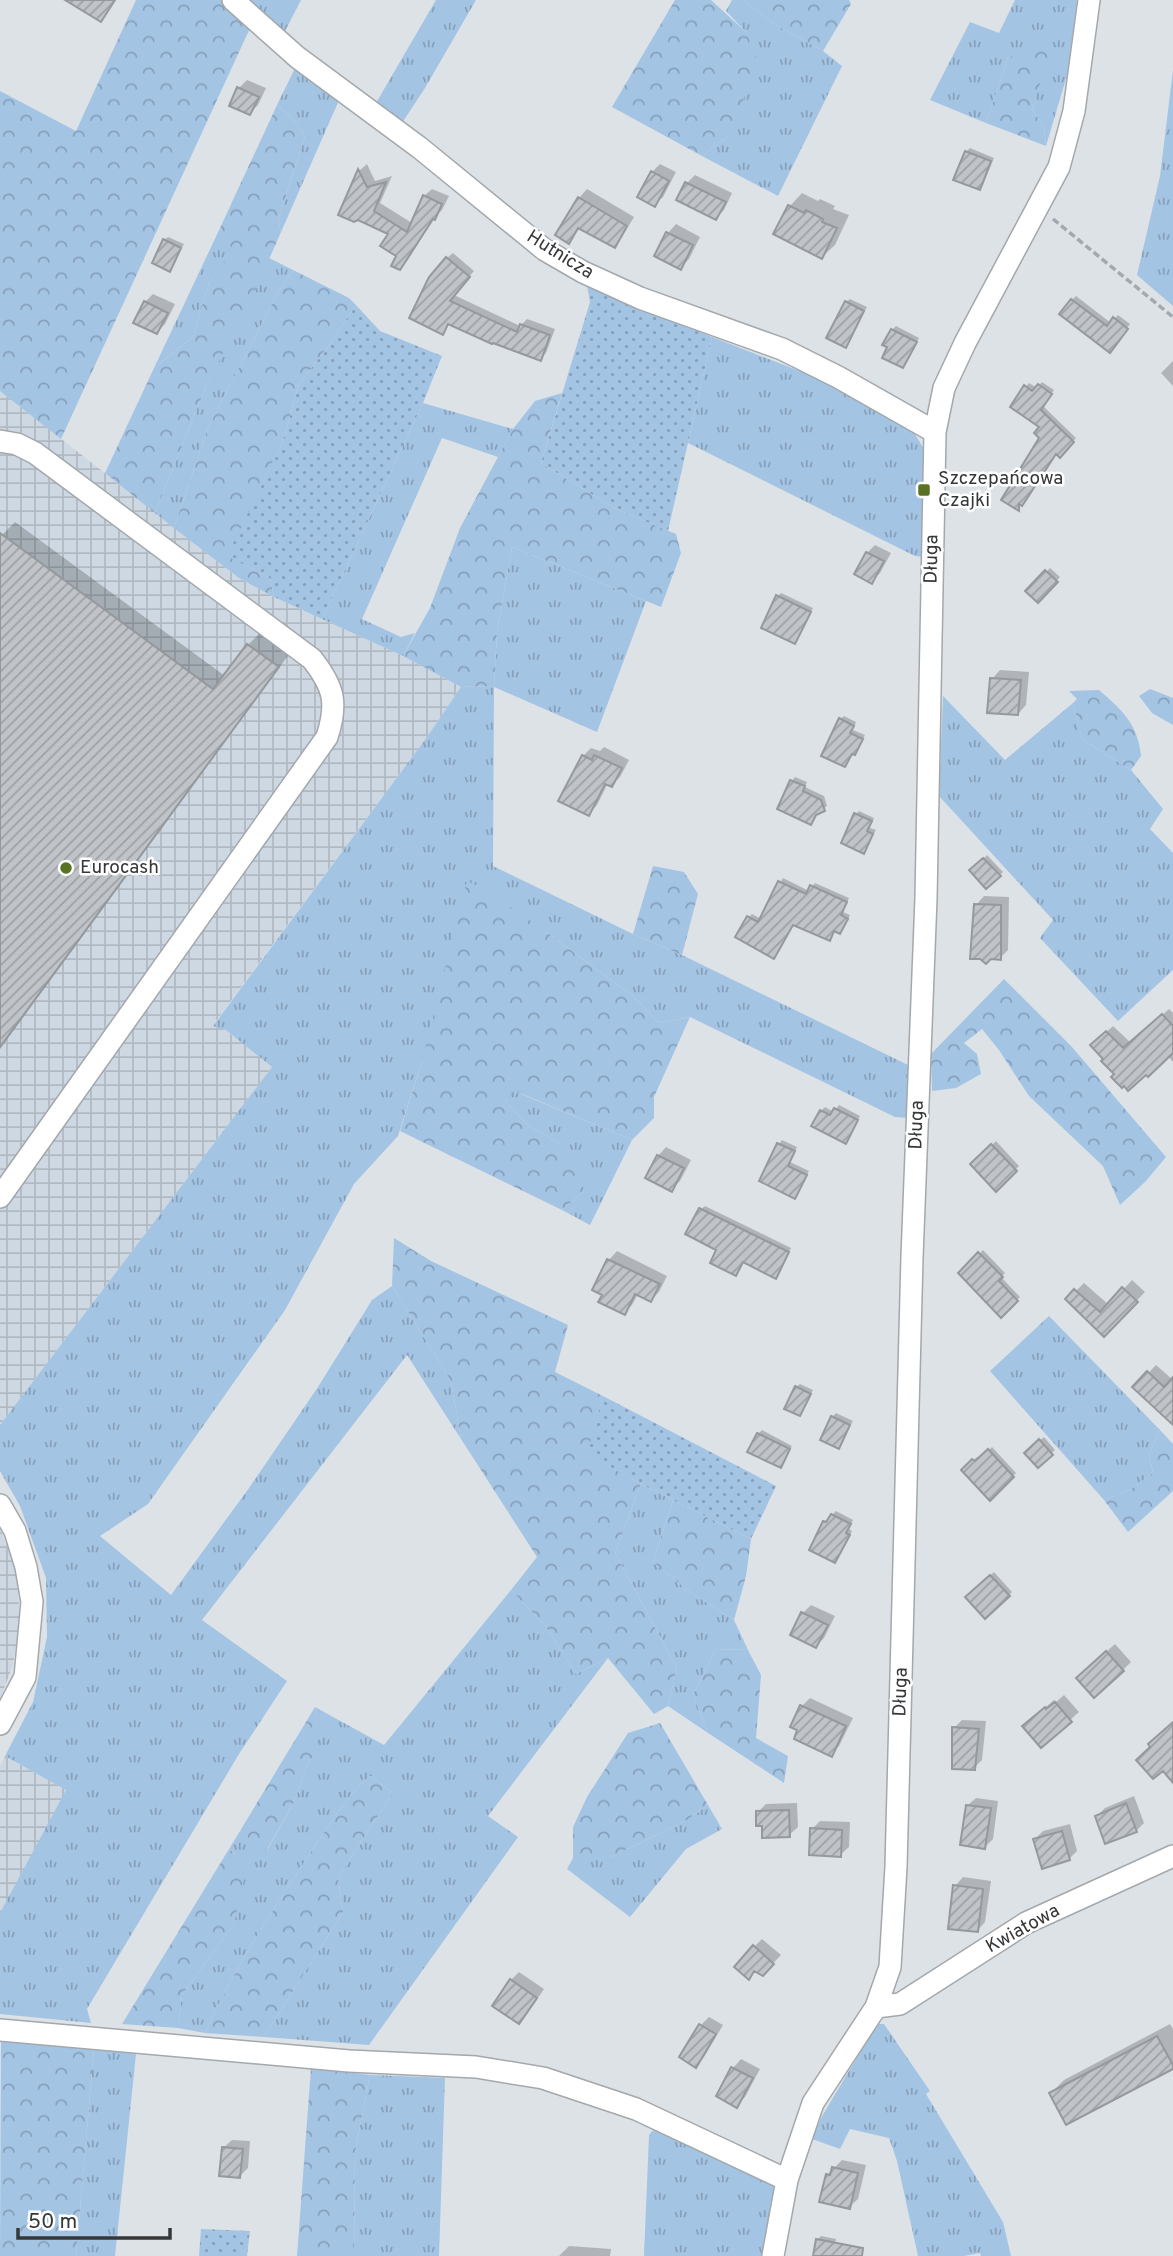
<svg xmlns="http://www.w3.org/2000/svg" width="1173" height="2256" font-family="Overpass,sans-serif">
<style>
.industrial{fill:url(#industrial-grid)}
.grass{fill:url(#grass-tufts)}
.forest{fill:url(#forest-crowns)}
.park{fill:url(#park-dots)}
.shadow{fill:#0003}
.building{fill:url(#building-hatch);stroke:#95999d;stroke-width:2}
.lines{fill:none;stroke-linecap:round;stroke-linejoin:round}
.minor-casing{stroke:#a3a8ac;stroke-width:24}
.path{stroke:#a5a9ad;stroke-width:3.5;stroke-dasharray:7 3.5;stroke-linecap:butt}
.minor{stroke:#fff;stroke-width:21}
.poi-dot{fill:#5a7224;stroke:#fff;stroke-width:2.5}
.labels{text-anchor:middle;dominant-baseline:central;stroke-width:5;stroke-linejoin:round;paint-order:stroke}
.street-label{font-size:19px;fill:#353739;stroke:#fff}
.poi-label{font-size:19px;fill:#353739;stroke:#fff;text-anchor:start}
</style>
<defs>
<pattern id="industrial-grid" width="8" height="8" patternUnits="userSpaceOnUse" patternTransform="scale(1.75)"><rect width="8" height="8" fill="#cdd8e2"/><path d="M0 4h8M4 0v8" fill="none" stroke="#b1bac3"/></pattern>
<pattern id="grass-tufts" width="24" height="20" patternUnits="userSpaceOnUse" patternTransform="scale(1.75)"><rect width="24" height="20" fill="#a4c4e4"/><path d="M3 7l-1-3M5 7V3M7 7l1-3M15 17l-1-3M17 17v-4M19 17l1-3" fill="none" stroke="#86a0ba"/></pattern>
<pattern id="forest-crowns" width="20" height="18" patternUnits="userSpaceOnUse" patternTransform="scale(1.75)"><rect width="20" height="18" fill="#a4c4e4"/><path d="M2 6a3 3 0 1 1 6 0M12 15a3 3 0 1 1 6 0" fill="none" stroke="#86a0ba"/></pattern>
<pattern id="park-dots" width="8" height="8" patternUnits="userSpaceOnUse" patternTransform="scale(1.75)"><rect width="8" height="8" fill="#a4c4e4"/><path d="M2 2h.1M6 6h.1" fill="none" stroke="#86a0ba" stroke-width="1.8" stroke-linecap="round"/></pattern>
<pattern id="building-hatch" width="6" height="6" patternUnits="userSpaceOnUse" patternTransform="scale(1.75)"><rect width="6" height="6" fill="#c0c4c9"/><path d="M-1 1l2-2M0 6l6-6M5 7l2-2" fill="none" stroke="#9da0a4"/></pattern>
</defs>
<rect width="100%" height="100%" fill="#dde2e7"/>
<path class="industrial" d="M0 391 239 578 274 597 403 656 461 687 427 737 213 1025 226 1030 272 1067 0 1425Z
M0 1529 14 1563 17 1579 20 1618 13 1665 0 1699Z
M5 1756 67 1790 0 1913V1766Z"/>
<path class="grass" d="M246 0H301L284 33Z
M436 0H476L425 88 402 123 376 103Z
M732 0H742L776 25 823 51 842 66 778 196 702 156 727 137 746 32 726 11Z
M1015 0H1077L1068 72 1046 146 1044 126 1032 110 1051 48 1008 58 986 123 930 100 970 22 999 33Z
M296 66 340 98 281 232 278 220 305 136 291 117 277 105Z
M1173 70V306L1137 275 1160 176Z
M220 228 234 250 209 283 193 337 154 368Z
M269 258 293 270 277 294 207 430 174 528 155 513 207 384Z
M712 337 810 375 913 431 924 449 926 466 925 557 915 556 688 443Z
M423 403 513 429 498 457 442 438 362 619 401 637 415 633 403 656 322 619Z
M512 547 646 601 597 732 494 687 493 866 633 934 682 955 908 1065 909 1118 895 1117 690 1017 659 1023 634 997 545 931 422 1061 398 1136 354 1184 285 1310 148 1504 100 1536 171 1595 249 1488 318 1387 372 1300 392 1286 451 1381 461 1439 407 1355 202 1620 287 1681 239 1754 87 2009 91 2023 0 2014V1913L66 1790 5 1756 33 1702 47 1637 46 1578 20 1506 0 1471V1425L272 1067 226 1030 213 1026 427 737 461 687 494 686 497 632Z
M943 696 1005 760 1073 703 1082 739 1131 770 1163 809 1150 829 1173 853V970L1118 1021 1040 938 1053 920 939 796Z
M514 1091 632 1140 590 1225 562 1210 584 1191 563 1145 529 1126 505 1101Z
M1049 1316 1160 1430 1149 1454 1153 1473 1131 1489 1104 1500 990 1371Z
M641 1484 673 1500 653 1562 689 1591 734 1620 748 1650 716 1649 693 1695 708 1733 668 1706 677 1668 615 1553Z
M511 1590 546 1627 576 1674 608 1658 488 1816 518 1837 369 2045 264 2037 343 1912 338 1877 393 1793 370 1776C345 1797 330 1825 311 1852 274 1908 232 1972 205 2033L178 2028 182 1995 234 1924 237 1855 229 1849 240 1831 266 1852 294 1802 308 1763 318 1748 315 1707 384 1745Z
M708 1805 722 1829 686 1849 630 1917 567 1869 573 1858H609L687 1820Z
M877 2024H884L930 2091 926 2094 1003 2222 1011 2256H981L980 2253 964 2256H918L897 2161 889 2138 850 2129 840 2149 812 2139 821 2118Z
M94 2048 136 2054 115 2256H76Z
M370 2075 445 2078 439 2256H354L355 2152Z
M661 2128 774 2185 765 2256H644L649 2135 652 2131Z"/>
<path class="forest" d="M136 0H224L251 26 61 439 0 391V91L76 131Z
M675 0H711L746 32 756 57 747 91 727 137 702 156 612 107Z
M742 0H849L851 4 823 51 776 25Z
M1052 47 1032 110 1044 126 1046 146 986 123 1008 58 1025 51Z
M277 105 291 117 305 136 278 220 281 232 256 289 207 384 155 513 105 473 154 368 193 337 209 283 233 250 220 228Z
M293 270 349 298 356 305 330 344 299 384 283 441 228 556 270 578 274 597 239 578 174 528 207 430 277 294Z
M562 393 541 463 614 508 676 534 681 553 661 607 512 547 497 632 494 686 461 687 403 656 430 608 460 528 513 429 535 401Z
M1150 689 1173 698V725L1152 713 1139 696Z
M1099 690C1122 710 1138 724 1141 756L1131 770 1082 739 1073 703 1077 699 1069 691Z
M653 866 684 872 698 894 682 955 633 934Z
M467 881 488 891 545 931 634 997 659 1023 690 1017 654 1097V1118L632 1140 515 1091 505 1101 529 1126 563 1145 578 1157 584 1191 562 1210 400 1131 422 1061Z
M1004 979 1072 1047 1166 1157 1145 1182 1120 1205 1103 1166 1029 1096 999 1050 982 1029 964 1043 977 1054 981 1074 956 1088 932 1091 931 1054Z
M394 1238 431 1261 568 1325 555 1372 603 1396 588 1454 641 1484 615 1553 677 1668 668 1706 654 1714 608 1658 576 1674 546 1627 511 1590 537 1557 461 1439 451 1381 392 1286Z
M1160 1430 1173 1444V1491L1128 1532 1104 1500 1131 1489 1153 1473 1149 1454Z
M673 1500 751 1539 746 1576 734 1620 689 1591 653 1562Z
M716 1649 748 1650 761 1675 756 1738 788 1756 784 1783 708 1733 693 1695Z
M315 1707 319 1748 308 1763 294 1802 265 1853 240 1831Z
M660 1723 708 1805 687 1820 609 1858H573V1827L587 1797 628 1733Z
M370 1776 393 1793 338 1877 343 1912 264 2037 205 2033C232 1972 274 1908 311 1852 330 1825 345 1797 370 1776Z
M229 1849 237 1855 245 1876 234 1924 182 1995 178 2028 122 2024Z
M1 2041 94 2048 76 2256H0Z
M311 2068 370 2075 355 2152 354 2256H297Z"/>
<path class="park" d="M587 285 712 337 668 531 614 508 541 463 590 302Z
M356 305 380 331 442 356 423 403 322 619 274 597 270 578 227 556 283 441 299 384 330 344Z
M603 1396 776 1486 751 1539 641 1484 587 1454Z
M201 2229 250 2231 247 2256H199Z"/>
<path class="shadow" d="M247 80 266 88 258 105 250 113 239 88Z
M970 148 994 158 983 185 979 188 966 152Z
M367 164 375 181 392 176 380 203 412 223 424 196 432 189 449 196 442 210 434 218 407 261 400 268 391 233 357 218 340 214 360 170Z
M660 164 676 172 663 197 654 205 652 172Z
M695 175 732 193 724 210 716 218 678 199 687 183Z
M587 189 634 217 622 237 614 246 581 227 569 241 579 198Z
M802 193 818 201 820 199 835 206 833 209 849 215 835 245 822 257 790 206Z
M676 224 700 237 689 259 681 267 656 255 668 233Z
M168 237 184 244 170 270 164 240Z
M453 253 474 271 454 295 520 326 527 319 555 329 546 353 540 359 450 323 443 333 447 258Z
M153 294 175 304 165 324 157 332 145 302Z
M1076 296 1111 323 1118 315 1130 324 1113 348 1072 300Z
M850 299 867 307 845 346 846 302Z
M896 326 919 338 903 366 890 347 892 330Z
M1173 361V386L1161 373Z
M1042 382 1054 390 1043 406 1076 438 1060 455 1056 452 1018 509 1003 499 1041 438 1042 427 1026 387 1029 383 1037 388Z
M15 522 225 676 248 645 261 632 290 653 0 1049V537Z
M875 545 891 553 880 573 872 581 867 553Z
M1050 568 1060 577 1038 601 1028 591Z
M781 593 813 608 795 642 778 596Z
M1000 670 1029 672 1026 705 1018 714 992 679Z
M844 716 856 722 853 730 865 735 855 753 840 719Z
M604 747 629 760 620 777 612 785 608 783 597 805 589 814 583 756 591 748 600 751Z
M795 777 807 782 805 787 824 796 827 806 818 812 811 823 780 808 792 781Z
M859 811 874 818 870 828 876 830 864 852 856 814Z
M987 855 1003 872 987 887 972 870Z
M783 878 809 891 815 883 849 898 843 912 850 915 844 928 840 932 836 930 829 939 794 923 777 953 748 918 752 914 761 919Z
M984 896 1009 897 1008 950 1000 958 976 905Z
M1169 1009 1173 1013V1062L1168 1056 1116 1074 1092 1045 1113 1026 1131 1043Z
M839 1105 860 1116 849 1138 821 1111 825 1107 834 1112Z
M782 1140 797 1147 790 1162 809 1171 795 1197 779 1144Z
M996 1141 1019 1166 996 1189 972 1164Z
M666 1147 691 1160 680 1181 671 1189 658 1156Z
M705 1206 791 1248 779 1274 775 1277 744 1260 739 1270 719 1250 701 1209Z
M983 1250 1005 1273 1001 1277 1020 1297 1001 1315 961 1273Z
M617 1251 667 1276 659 1292 651 1300 638 1294 632 1305 624 1313 604 1294 595 1289 609 1260Z
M1132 1280 1145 1292 1104 1335 1068 1299 1084 1283 1109 1305Z
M1156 1365 1173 1380V1415L1135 1387Z
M800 1384 813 1390 800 1414 796 1387Z
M836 1413 853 1421 839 1446 832 1417Z
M762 1430 792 1446 780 1466 758 1434Z
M1044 1437 1055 1450 1038 1466 1026 1453Z
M992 1447 1016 1473 990 1498 963 1470 977 1457 979 1459Z
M836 1511 853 1520 849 1529 852 1531 838 1557 825 1522Z
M994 1572 1012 1592 985 1617 967 1597Z
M811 1605 835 1616 824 1638 816 1646 803 1613Z
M1115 1644 1131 1662 1123 1670H1086Z
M1064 1695 1079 1712 1041 1746 1033 1718 1054 1700 1056 1702Z
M810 1698 853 1718 839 1746 831 1755 802 1706Z
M962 1720 986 1721 982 1760 974 1768 954 1728Z
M1134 1796 1144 1823 1136 1831 1097 1816 1105 1808Z
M976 1798 998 1801 993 1839 985 1847 967 1806Z
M797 1803 798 1827 789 1835 764 1824 758 1812 766 1804Z
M820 1821 850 1822 849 1847 840 1855 812 1829Z
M1070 1824 1077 1851 1069 1859 1035 1839 1043 1831Z
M963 1877 991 1881 985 1922 977 1931 955 1886Z
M762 1939 781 1955 763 1974 757 1970 748 1978 754 1947Z
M519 1972 544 1989 527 2014 519 2022 511 1980Z
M709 2017 723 2025 704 2057 696 2066 681 2057 701 2025Z
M1170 2024 1173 2029V2067L1051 2093 1064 2080Z
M741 2059 760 2069 745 2097 737 2105 718 2095 733 2068Z
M232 2140 250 2141 248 2168 240 2176 223 2148Z
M842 2160 866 2165 858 2199 849 2207 827 2175Z
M821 2236 836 2239 833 2256H814L817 2240Z
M569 2246 611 2249 610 2256H559Z"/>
<path class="building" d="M65 0H115L101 22Z
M237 87 259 97 250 115 229 106Z
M965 151 991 161 980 190 953 180Z
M358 169 367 187 386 182 374 211 407 232 423 195 442 204 435 220 433 219 400 270 391 266 396 256 380 246 388 234 358 220 354 222 338 215Z
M651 171 669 181 655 207 637 197Z
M685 182 726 202 716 220 676 200Z
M578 197 627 226 615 248 578 228 569 244 555 235Z
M788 205 804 213 806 210 823 219 822 222 837 228 822 259 773 234Z
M666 232 693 245 681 270 654 256Z
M163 239 181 248 170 272 152 263Z
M446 257 470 277 450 301 517 332 520 324 550 335 541 361 493 343 492 344 448 324 443 335 409 318 429 277Z
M1071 299 1107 326 1113 317 1128 329 1110 353 1059 314Z
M144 301 168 313 157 334 133 323Z
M845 301 864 311 846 348 826 338Z
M891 329 917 342 903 368 882 358 887 347 882 345Z
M1038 384 1052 394 1041 410 1074 442 1060 458 1056 454 1022 506 1019 504V511L1001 500 1039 438 1034 433 1039 427 1010 407 1024 385 1032 391Z
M0 533 213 689 247 644 279 667 0 1047Z
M866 552 884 561 872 584 854 574Z
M1045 570 1058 582 1038 603 1025 591Z
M776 595 811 612 795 644 761 628Z
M990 678 1021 680 1018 715 987 713Z
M839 718 854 726 850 733 863 739 855 755 852 754 845 767 821 756Z
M582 755 592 760 594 755 622 768 612 787 605 784 589 816 558 801Z
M790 780 805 786 803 791 821 800 825 811 816 815 811 825 777 809Z
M854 813 872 821 867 831 873 834 864 854 841 843Z
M983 858 1001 876 986 889 969 870Z
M778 881 806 894 810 885 847 902 841 915 848 919 840 934 834 931 830 941 793 925 774 959 735 937 747 916 758 922Z
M974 904 1001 905V960L991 959 986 964 980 959H970Z
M1162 1014 1173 1026V1053L1148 1077 1146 1075 1128 1091 1124 1086 1122 1088 1111 1077 1114 1074 1101 1061 1103 1059 1090 1045 1106 1031 1123 1048Z
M834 1108 858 1120 846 1144 811 1126 820 1110 830 1115Z
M777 1143 795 1151 788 1166 807 1175 795 1199 759 1181Z
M991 1144 1017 1171 996 1192 970 1164Z
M657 1155 684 1168 672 1192 645 1178Z
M699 1208 789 1252 776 1279 743 1262 736 1276 710 1263 716 1250 685 1234Z
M978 1252 1003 1277 999 1281 1018 1301 1001 1318 958 1273Z
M607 1259 660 1284 651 1302 635 1294 625 1315 598 1302 602 1295 592 1290Z
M1122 1287 1138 1302 1104 1337 1065 1299 1074 1289 1100 1312Z
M1147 1371 1164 1387 1173 1377V1425L1132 1387Z
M795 1386 811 1394 800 1416 784 1409Z
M831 1416 850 1425 839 1449 820 1440Z
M757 1433 790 1449 781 1468 747 1452Z
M1039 1439 1053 1455 1038 1468 1024 1453Z
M988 1449 1014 1477 990 1501 961 1470 972 1459 975 1461Z
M831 1514 851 1524 846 1533 850 1535 835 1563 809 1550 823 1521 826 1522Z
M990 1575 1010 1596 985 1619 965 1597Z
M801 1612 828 1625 816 1648 790 1635Z
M1106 1651 1124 1671 1094 1698 1076 1678Z
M1055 1702 1072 1722 1041 1748 1022 1726 1045 1707 1046 1709Z
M800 1705 846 1726 832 1757 794 1739 797 1730 790 1727Z
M1173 1722V1783L1163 1771 1153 1779 1136 1760 1150 1747 1148 1744Z
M952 1727 979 1729 975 1770 952 1769Z
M1126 1803 1137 1832 1105 1844 1095 1816Z
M966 1805 991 1808 985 1849 960 1845Z
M789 1810 790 1837 762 1838V1826H756V1811Z
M810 1828 842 1830 841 1857 809 1855Z
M1062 1831 1070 1860 1042 1869 1033 1839Z
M953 1885 983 1889 978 1932 948 1929Z
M753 1945 774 1964 763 1976 754 1971 749 1980 734 1967Z
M510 1979 537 1998 519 2024 492 2006Z
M699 2024 716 2034 696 2068 679 2057Z
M1157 2036 1173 2065V2069L1066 2125 1049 2093Z
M731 2067 753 2078 737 2108 716 2096Z
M222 2147 243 2149 240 2178 219 2176Z
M832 2167 858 2173 850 2209 819 2202 826 2174 830 2175Z
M816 2239 863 2248 862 2256H813Z"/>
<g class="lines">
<g class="minor-casing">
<path id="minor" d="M233 0 297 57 420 148 545 250 583 272 640 298 782 349 838 377 935 432
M0 441 17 444 35 453 312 659C334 687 338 703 327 737L0 1197
M0 1505 15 1531 26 1567 32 1602 25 1677 0 1724
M876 2007 900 2004 1026 1923 1173 1856
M0 2030 349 2061 476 2067 543 2078 636 2109 787 2180
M773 2256 787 2180 813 2103 876 2007 890 1967 896 1867 912 1257 926 898 935 432 944 388 965 343 1059 167 1074 111 1089 0"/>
</g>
<path class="path" d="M1053 219 1173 317"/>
<use href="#minor" class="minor"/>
</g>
<g class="poi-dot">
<rect x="917" y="483" width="14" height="14" rx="3.5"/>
<circle cx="66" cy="868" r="7"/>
</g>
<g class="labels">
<g class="street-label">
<text transform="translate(560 255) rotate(32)">Hutnicza</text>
<text transform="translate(932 559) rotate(-89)">Długa</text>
<text transform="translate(917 1125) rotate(-88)">Długa</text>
<text transform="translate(901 1692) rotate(-88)">Długa</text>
<text transform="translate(1023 1929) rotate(-29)">Kwiatowa</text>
</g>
<g class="poi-label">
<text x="938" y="479">Szczepańcowa<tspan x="938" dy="22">Czajki</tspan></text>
<text x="80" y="868">Eurocash</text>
</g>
</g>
<path d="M18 2228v10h152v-10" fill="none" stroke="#353739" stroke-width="3.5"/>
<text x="28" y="2228" font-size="21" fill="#353739" stroke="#ffffff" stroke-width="5" paint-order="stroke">50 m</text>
</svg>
